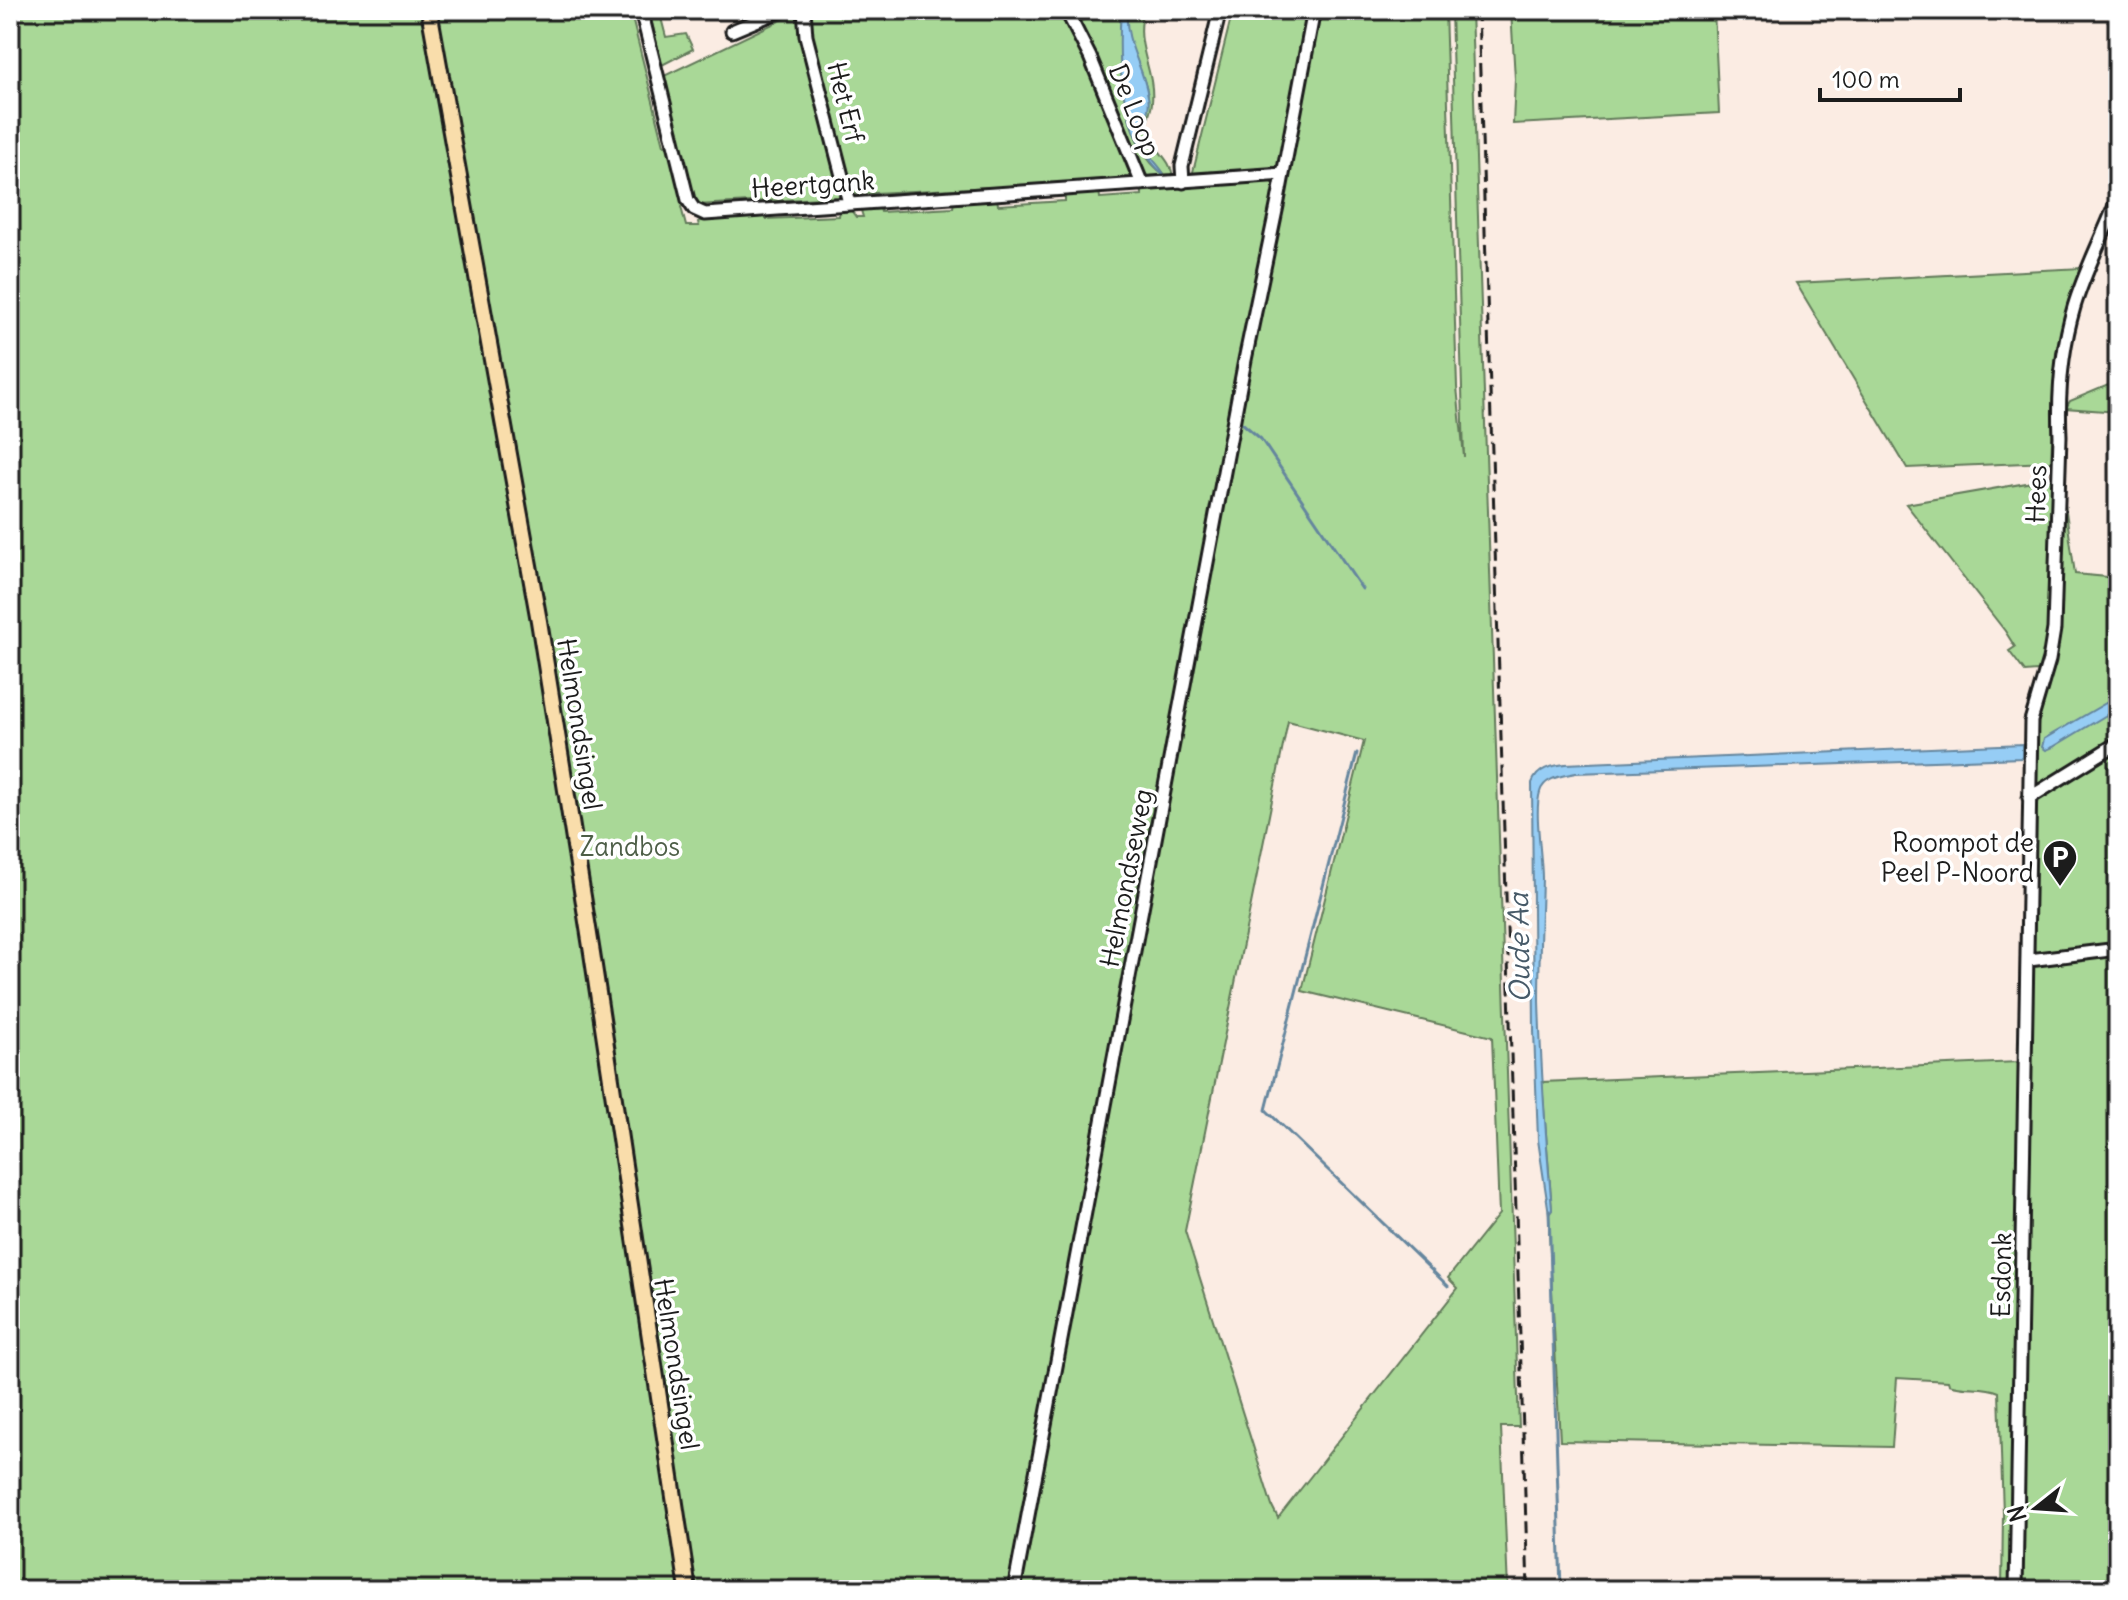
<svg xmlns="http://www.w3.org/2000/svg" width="2128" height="1600" font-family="Delius,sans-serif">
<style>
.green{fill:#a9d897;stroke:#627a5a;stroke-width:2;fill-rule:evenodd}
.water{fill:#96cdf5;stroke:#65869e;stroke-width:2}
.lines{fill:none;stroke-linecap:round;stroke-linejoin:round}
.stream{stroke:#65869e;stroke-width:3}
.minor-casing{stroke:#1c1c1c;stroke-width:17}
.major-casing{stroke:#1c1c1c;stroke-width:20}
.minor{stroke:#fff;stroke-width:11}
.major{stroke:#f9ddab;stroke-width:14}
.rail{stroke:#1c1c1c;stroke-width:3;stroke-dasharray:12 6;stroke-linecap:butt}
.labels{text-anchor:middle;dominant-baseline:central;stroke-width:7;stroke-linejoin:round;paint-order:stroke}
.street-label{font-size:26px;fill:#1c1c1c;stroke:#fff}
.poi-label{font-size:26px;fill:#1c1c1c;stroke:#fff;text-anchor:end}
.park-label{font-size:26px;fill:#4d5e47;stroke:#fff}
.water-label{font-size:28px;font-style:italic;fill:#475a68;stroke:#fff}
</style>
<rect width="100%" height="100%" fill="#fbece3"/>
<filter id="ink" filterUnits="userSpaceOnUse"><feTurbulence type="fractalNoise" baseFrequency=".0125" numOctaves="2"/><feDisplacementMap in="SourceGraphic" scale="16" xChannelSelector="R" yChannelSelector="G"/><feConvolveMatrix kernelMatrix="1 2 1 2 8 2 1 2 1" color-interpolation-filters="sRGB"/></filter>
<g filter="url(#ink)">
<path class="green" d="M10 10H630L664 145 671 144 684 203 681 207 686 226H699L698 222 707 217 765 212 766 219 839 216 840 208 850 209 856 217H863L860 207 879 205 881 212 953 208 954 200 997 198 998 205 1065 201V193L1099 190 1100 198 1142 195V188L1192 176 1233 10H1445L1457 387 1464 457 1451 10H1471L1519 1427H1501L1508 1590H10ZM1288 721 1364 741 1302 991 1492 1037 1499 1214 1448 1278 1458 1288 1278 1518 1272 1506 1185 1231Z
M649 10H659L666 37 686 34 693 49 662 65Z
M807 10H1062L1133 170 1132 180 855 194 851 189 812 40Z
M1511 10H1714L1719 113 1513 124 1515 79Z
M798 12 840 197 696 205 664 76Z
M1121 13C1118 60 1121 147 1165 175 1158 165 1148 156 1144 145 1137 124 1151 116 1148 97 1144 67 1123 44 1127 13L1139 16 1142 20C1137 48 1155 73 1152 102 1152 110 1146 120 1147 127 1150 148 1171 157 1173 177L1149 179 1144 175 1085 33 1081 26 1078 27 1075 23 1100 14Z
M2082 268 2065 315 2056 352 2051 462 1907 468 1796 283Z
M2118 381V412L2066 408 2070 401Z
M2061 477 2075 574 2118 578V1590H2002L2003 1514 1999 1392C1983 1385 1965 1390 1949 1384L1948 1381 1897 1378 1892 1447 1560 1441 1549 1233V1214L1552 1210 1542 1082 2019 1062 2020 1077 2033 761 2036 760 2041 677 2037 671 2025 672 2009 651 2015 647 2005 631 1906 504Z"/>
<path class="water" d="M1121 10H1127C1124 42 1143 65 1148 96 1152 115 1137 124 1144 145 1148 157 1160 165 1165 176 1120 137 1117 65 1121 10Z
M2118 696V708L2053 747 2046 750 2042 747 2044 739Z
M2022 744V758L1576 773C1563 776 1544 777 1540 792 1534 812 1542 856 1542 878 1541 919 1539 960 1539 1001 1541 1071 1546 1140 1552 1210L1549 1214 1538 1140 1534 1031 1532 783C1538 768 1551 766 1565 764Z"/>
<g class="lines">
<path class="stream" d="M1242 423 1261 439 1362 589
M1357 753 1266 1110 1448 1286
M1549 1210 1561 1590"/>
<g class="minor-casing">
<path id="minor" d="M641 10 688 200 694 209 705 214 1283 174
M804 10 806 36 849 203
M1066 10 1090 57 1142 184
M732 31 782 10
M1183 182 1182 166 1220 10
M2029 798 2118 743
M2029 960 2118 949
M1014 1590 1245 360 1278 201 1314 10
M2016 1590 2031 721 2049 660 2054 629 2060 436C2058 394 2062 348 2074 307 2085 270 2104 234 2118 198"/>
</g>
<g class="major-casing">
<path id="major" d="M429 10 539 621 592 953 688 1590"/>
</g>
<use href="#minor" class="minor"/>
<use href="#major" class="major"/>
<path class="rail" d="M1478 10 1528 1590"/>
</g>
</g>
<defs>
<g id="parking-pin" transform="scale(1.8)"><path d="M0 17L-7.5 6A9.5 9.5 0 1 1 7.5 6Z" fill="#1c1c1c" stroke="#fff"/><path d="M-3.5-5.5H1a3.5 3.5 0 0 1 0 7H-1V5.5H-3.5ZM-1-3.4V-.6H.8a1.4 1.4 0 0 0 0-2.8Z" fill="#fff"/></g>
</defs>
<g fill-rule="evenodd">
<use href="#parking-pin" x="2060" y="857"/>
</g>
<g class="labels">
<g class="street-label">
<text transform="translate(846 102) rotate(76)">Het Erf</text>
<text transform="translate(1135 110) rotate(68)">De Loop</text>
<text transform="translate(813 184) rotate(-4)">Heertgank</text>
<text transform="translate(2036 494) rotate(-88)">Hees</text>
<text transform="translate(580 724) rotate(81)">Helmondsingel</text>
<text transform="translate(1126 878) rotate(-79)">Helmondseweg</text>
<text transform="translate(2001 1275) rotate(-89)">Esdonk</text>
<text transform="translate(677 1364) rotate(81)">Helmondsingel</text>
</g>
<g class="poi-label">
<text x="2034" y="842">Roompot de<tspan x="2034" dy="30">Peel P-Noord</tspan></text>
</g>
<g class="park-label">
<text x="630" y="846">Zandbos</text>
</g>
<g class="water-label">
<text transform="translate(1519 948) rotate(-91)">Oude Aa</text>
</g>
</g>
<rect width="2128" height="1600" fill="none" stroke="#fff" stroke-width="40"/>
<rect x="20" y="20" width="2088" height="1560" fill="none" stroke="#1c1c1c" stroke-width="3" filter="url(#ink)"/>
<g transform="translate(2036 1508) rotate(253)" stroke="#ffffff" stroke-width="6" paint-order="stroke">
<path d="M0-6L14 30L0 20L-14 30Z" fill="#1c1c1c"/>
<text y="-12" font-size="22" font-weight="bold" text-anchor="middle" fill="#1c1c1c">N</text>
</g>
<path d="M1820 88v12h140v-12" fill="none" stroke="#1c1c1c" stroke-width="4"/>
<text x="1832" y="88" font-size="24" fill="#1c1c1c" stroke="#ffffff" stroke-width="6" paint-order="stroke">100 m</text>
</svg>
